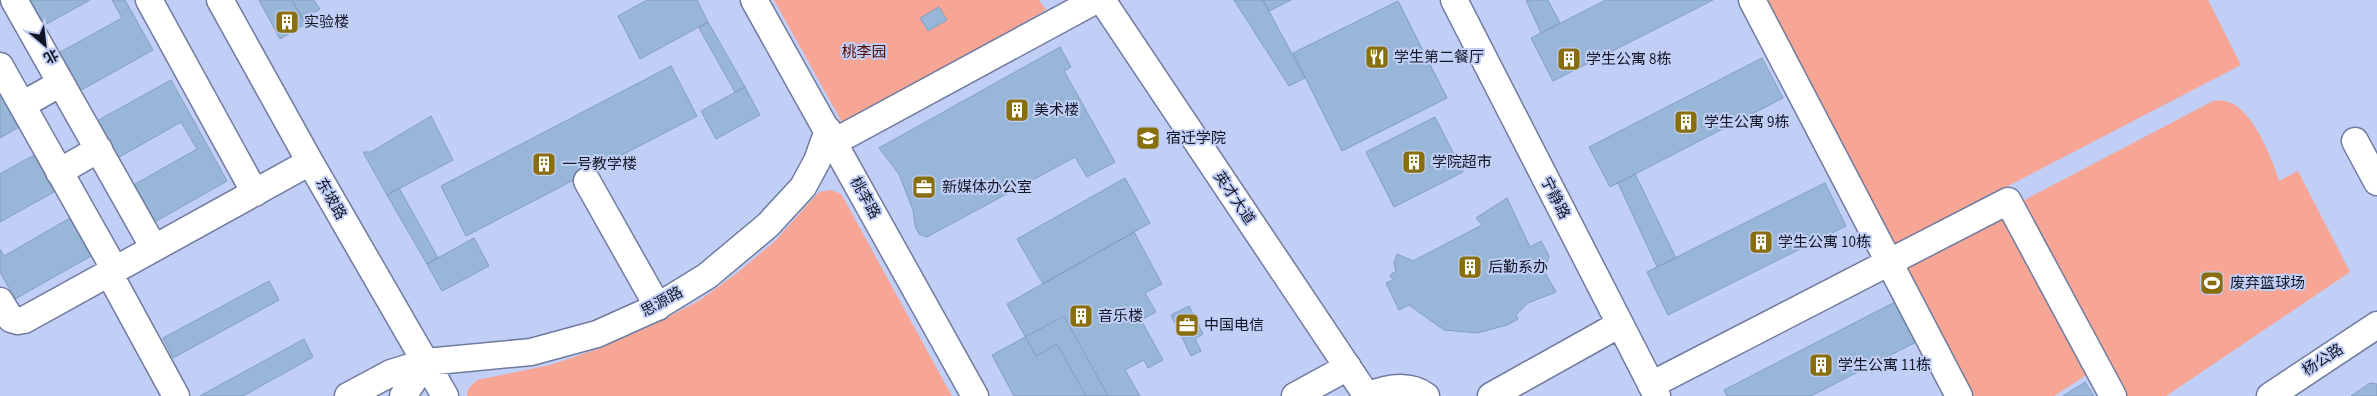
<svg xmlns="http://www.w3.org/2000/svg" width="2377" height="396" font-family="'Source Sans 3','Noto Sans SC',sans-serif">
<style>
.green{fill:#f7a696}
.building{fill:#98b6d7;stroke:#829fc0}
.lines{fill:none;stroke-linecap:round;stroke-linejoin:round}
.minor-casing{stroke:#6f7a9e;stroke-width:29}
.minor{stroke:#fff;stroke-width:26}
.labels{text-anchor:middle;dominant-baseline:central;stroke-width:4;stroke-linejoin:round;paint-order:stroke}
.poi-label{font-size:15px;fill:#121624;stroke:#c1cef6;text-anchor:start}
.park-label{font-size:15px;fill:#570c03;stroke:#c1cef6}
.street-label{font-size:15px;fill:#121624;stroke:#c1cef6}
</style>
<rect width="100%" height="100%" fill="#c1cef6"/>
<path class="green" d="M774 0H1039L1046 10 843 124Z
M1762 0H2208L2241 65 2008 186 1891 250Z
M2213 101C2217 101 2222 100 2225 101 2252 106 2272 158 2279 181L2298 171 2350 272 2166 396H2124L2015 205Z
M831 190 841 194 844 199 952 396H467L468 389 477 380 550 365 601 348 655 324 700 300 737 273 775 241 819 192Z
M2003 217 2088 374 2054 396H1965L1897 267Z"/>
<path class="building" d="M26 0H90L41 27Z
M112 0H125L153 50 76 93 55 55 122 18Z
M259 0H292L306 24 280 39Z
M292 0H314L320 9 302 19Z
M647 0H697L708 22 640 59 618 16Z
M1234 0H1263L1305 78 1289 86Z
M1263 0H1291L1269 11Z
M1526 0H1548L1560 23 1541 33Z
M1606 0H1713L1553 81 1531 38Z
M1398 1 1447 98 1342 151 1293 53Z
M939 7 947 20 928 31 920 18Z
M708 22 745 87 735 92 699 28Z
M1060 47 1071 67 1064 71 1115 162 1087 177 1075 157 927 237 919 234 915 226 913 210 899 174 879 148Z
M1762 58 1783 98 1610 187 1589 147Z
M671 66 697 116 466 236 441 186Z
M171 80 227 181 151 224 130 187 197 149 181 122 116 159 95 122Z
M745 87 760 115 716 139 701 111Z
M0 94 19 127 0 138Z
M431 116 453 160 387 195 363 152H371Z
M1435 117 1463 172 1394 207 1366 152Z
M34 155 54 192 0 222V174Z
M1635 174 1676 258 1657 267 1618 183Z
M1125 178 1150 223 1043 284 1017 239Z
M1825 183 1846 226 1668 315 1647 272Z
M399 188 438 258 427 264 387 195Z
M1507 198 1530 247 1541 241 1549 256 1544 271 1556 292 1528 303 1516 315 1518 319 1507 325 1477 333 1444 330 1409 305 1399 310 1386 283 1393 280 1390 275 1396 271 1394 263 1397 254 1413 261 1482 225 1476 218Z
M70 218 91 256 15 299 0 272V249L4 256Z
M1134 232 1162 284 1145 293 1156 312 1141 320 1163 360 1148 368 1144 360 1125 370 1140 396H1086L1057 344 1036 356 1007 304Z
M474 238 489 266 442 291 427 264Z
M269 281 279 300 173 358 163 338Z
M1897 301 1918 341 1811 396H1727L1724 390Z
M1189 306 1203 334 1195 339 1201 351 1191 356 1171 315Z
M1064 316 1108 396H1014L992 355Z
M304 339 313 357 243 396H200Z
M2085 382 2094 396H2063Z
M2370 383 2377 384V396H2351Z"/>
<g class="lines">
<g class="minor-casing">
<path id="minor" d="M14 0 154 248
M149 0 255 193
M220 0 310 162 445 396
M754 0 975 396
M1102 0 1367 396
M1454 0 1657 396
M1752 0 1959 396
M0 66 115 270
M22 105 61 83
M2355 141 2377 182
M834 142 1096 0
M59 172 99 149
M587 181 658 307
M109 273 176 396
M0 301 11 319 18 321 24 320 310 162
M1651 385 2008 201 2113 396
M348 396 391 373 426 362 531 352 597 334 655 308 707 276 768 225 803 187 817 161 828 130
M403 396 426 362
M1295 396 1348 367
M1367 396C1386 388 1408 383 1426 396
M1491 396 1620 324
M2270 396 2377 325"/>
</g>
<use href="#minor" class="minor"/>
</g>
<defs>
<g id="building-square" transform="scale(1.25)"><rect x="-9" y="-9" width="18" height="18" rx="4" fill="#886e0d" stroke="#c1cef6"/><path d="M-4-6H4V6H1V3H-1V6H-4ZM-2.5-4.3h1.7v1.8h-1.7ZM.8-4.3h1.7v1.8H.8ZM-2.5-1h1.7V.8h-1.7ZM.8-1h1.7V.8H.8Z" fill="#fff"/></g>
<g id="restaurant-square" transform="scale(1.25)"><rect x="-9" y="-9" width="18" height="18" rx="4" fill="#886e0d" stroke="#c1cef6"/><path d="M-5-6h1v4h1v-4h1v4h1v-4h1v5L-1.5 .5V6h-2V.5L-5-1ZM5-6V6H3V1.5H1.5Q1.5-4 5-6Z" fill="#fff"/></g>
<g id="university-square" transform="scale(1.25)"><rect x="-9" y="-9" width="18" height="18" rx="4" fill="#886e0d" stroke="#c1cef6"/><path d="M0-5L7-2L0 1L-7-2ZM-4 1L0 2.5L4 1V4Q0 6-4 4Z" fill="#fff"/></g>
<g id="office-square" transform="scale(1.25)"><rect x="-9" y="-9" width="18" height="18" rx="4" fill="#886e0d" stroke="#c1cef6"/><path d="M-6-3h4V-5.5h4V-3h4V5H-6ZM-1-4.5V-3h2v-1.5ZM-6 0V1H6V0Z" fill="#fff"/></g>
<g id="stadium-square" transform="scale(1.25)"><rect x="-9" y="-9" width="18" height="18" rx="4" fill="#886e0d" stroke="#c1cef6"/><path d="M0-5a6.5 5 0 1 0 0 10a6.5 5 0 1 0 0-10ZM-3.5-1.8h7v3.6h-7Z" fill="#fff"/></g>
</defs>
<g fill-rule="evenodd">
<use href="#building-square" x="287" y="22"/>
<use href="#restaurant-square" x="1377" y="57"/>
<use href="#building-square" x="1569" y="59"/>
<use href="#building-square" x="1017" y="110"/>
<use href="#building-square" x="1686" y="122"/>
<use href="#university-square" x="1148" y="138"/>
<use href="#building-square" x="1414" y="162"/>
<use href="#building-square" x="544" y="164"/>
<use href="#office-square" x="924" y="187"/>
<use href="#building-square" x="1761" y="242"/>
<use href="#building-square" x="1470" y="267"/>
<use href="#stadium-square" x="2212" y="283"/>
<use href="#building-square" x="1081" y="316"/>
<use href="#office-square" x="1187" y="325"/>
<use href="#building-square" x="1821" y="365"/>
</g>
<g class="labels">
<g class="poi-label">
<text x="304" y="22">实验楼</text>
<text x="1394" y="57">学生第二餐厅</text>
<text x="1586" y="59">学生公寓 8栋</text>
<text x="1034" y="110">美术楼</text>
<text x="1704" y="122">学生公寓 9栋</text>
<text x="1166" y="138">宿迁学院</text>
<text x="1432" y="162">学院超市</text>
<text x="562" y="164">一号教学楼</text>
<text x="942" y="187">新媒体办公室</text>
<text x="1778" y="242">学生公寓 10栋</text>
<text x="1488" y="267">后勤系办</text>
<text x="2230" y="283">废弃篮球场</text>
<text x="1098" y="316">音乐楼</text>
<text x="1204" y="325">中国电信</text>
<text x="1838" y="365">学生公寓 11栋</text>
</g>
<g class="park-label">
<text x="864" y="52">桃李园</text>
</g>
<g class="street-label">
<text transform="translate(865 198) rotate(61)">桃李路</text>
<text transform="translate(1234 198) rotate(56)">英才大道</text>
<text transform="translate(1555 198) rotate(63)">宁静路</text>
<text transform="translate(331 199) rotate(60)">东坡路</text>
<text transform="translate(662 302) rotate(-29)">思源路</text>
<text transform="translate(2323 360) rotate(-33)">杨公路</text>
</g>
</g>
<g transform="translate(45 45) rotate(152)" stroke="#c1cef6" stroke-width="4" paint-order="stroke">
<path d="M0-4L9 19L0 12L-9 19Z" fill="#121624"/>
<text y="-8" font-size="14" font-weight="bold" text-anchor="middle" fill="#121624">北</text>
</g>
</svg>
